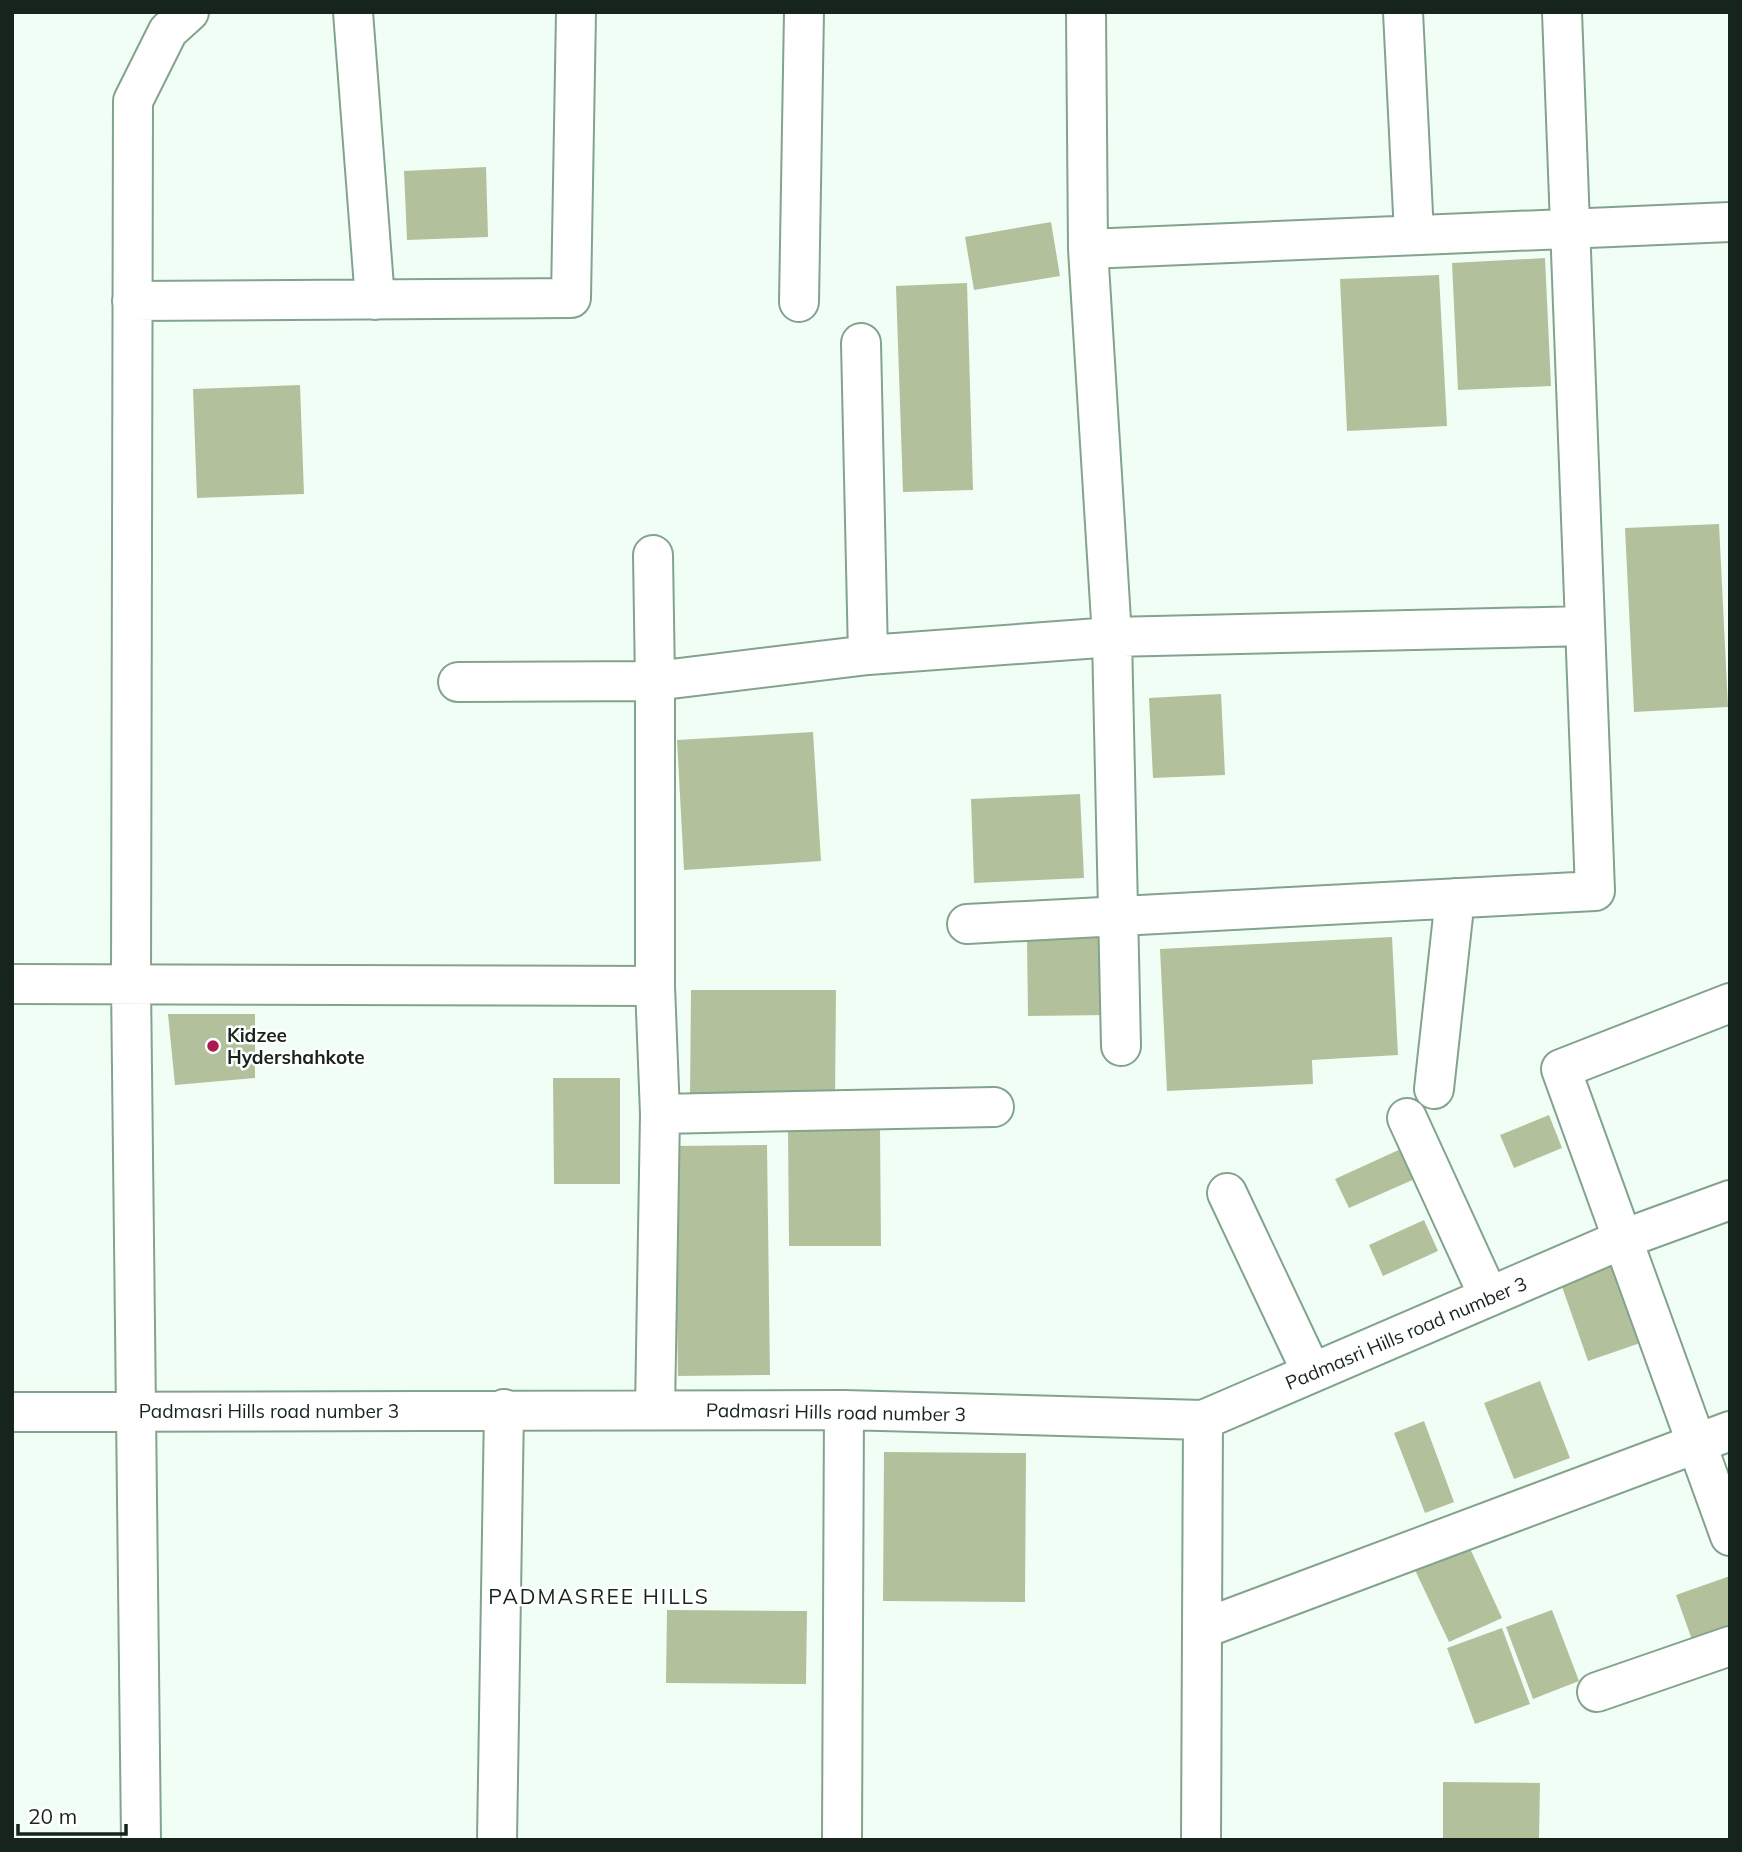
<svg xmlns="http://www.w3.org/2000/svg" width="1742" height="1852" font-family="Mulish,sans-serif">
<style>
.building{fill:#b2c19b}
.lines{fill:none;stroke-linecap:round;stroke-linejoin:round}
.minor-casing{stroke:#83a38d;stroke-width:42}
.minor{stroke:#fff;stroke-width:38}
.poi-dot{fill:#ab1a51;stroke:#fff;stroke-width:2.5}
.labels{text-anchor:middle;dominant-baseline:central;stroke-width:5;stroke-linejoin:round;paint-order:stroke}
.poi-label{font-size:19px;font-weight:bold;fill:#17241c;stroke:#fff;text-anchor:start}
.street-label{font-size:19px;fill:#17241c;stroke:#fff}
.neighbourhood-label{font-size:21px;letter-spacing:2px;fill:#17241c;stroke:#fff}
</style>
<rect width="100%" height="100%" fill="#f1fef5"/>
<path class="building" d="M486 167 488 237 407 240 404 171Z
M1051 222 1060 276 974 290 965 237Z
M1545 258 1551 386 1458 390 1452 263Z
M1439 275 1447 426 1347 431 1340 279Z
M967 283 973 490 903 492 896 286Z
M300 385 304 494 197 498 193 389Z
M1719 524 1728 707 1634 712 1625 528Z
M1221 694 1225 775 1153 778 1149 698Z
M813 732 821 861 684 870 677 740Z
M1080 794 1084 878 974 883 971 799Z
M1392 937 1398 1055 1312 1060 1313 1084 1167 1091 1160 949Z
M1027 938H1109V1015L1028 1016Z
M691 990H836L835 1100 690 1098Z
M168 1014H255V1078L175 1085Z
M553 1078H620V1184H554Z
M1549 1115 1562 1148 1514 1168 1500 1135Z
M880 1128 881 1246H789L788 1129Z
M767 1145 770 1375 678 1376 674 1146Z
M1403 1148 1417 1178 1349 1208 1335 1179Z
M1424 1220 1438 1251 1383 1276 1369 1245Z
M1620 1257 1649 1340 1588 1361 1559 1278Z
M1540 1381 1570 1458 1514 1479 1484 1403Z
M1424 1421 1454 1502 1425 1513 1394 1433Z
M884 1452 1026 1453 1025 1602 883 1601Z
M1468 1544 1502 1618 1449 1642 1414 1568Z
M1730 1576V1639L1696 1651 1676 1595Z
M667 1610 807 1611 806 1684 666 1683Z
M1552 1610 1579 1681 1533 1699 1506 1627Z
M1502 1628 1530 1704 1475 1724 1447 1648Z
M1443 1782 1540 1783 1539 1840H1443Z"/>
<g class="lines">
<g class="minor-casing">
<path id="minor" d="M353 12 375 300
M1086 12 1088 249 1112 637 1121 1046
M1403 12 1414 234
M1088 249 1730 222
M132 301 571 298 576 12
M799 302 804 12
M861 343 868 655
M458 682 655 681 653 555
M967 924 1595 891 1562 12
M12 984 655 986
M1730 1003 1561 1069 1730 1536
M1434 1089 1455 898
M660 1114 994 1107
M1407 1118 1489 1297
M1227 1193 1312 1373
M655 1410 660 1114 655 986V681L868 655 1112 637 1585 626
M12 1412 844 1410 1203 1420 1623 1239 1730 1200
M1202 1629 1730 1431
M1597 1692 1730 1646
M141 1840 131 984 133 101 168 31 189 12
M497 1840 504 1409
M842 1840 844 1410
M1201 1840 1203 1420"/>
</g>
<use href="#minor" class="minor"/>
</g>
<circle class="poi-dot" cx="213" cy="1046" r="7"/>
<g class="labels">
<g class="poi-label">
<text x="227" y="1035">Kidzee<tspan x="227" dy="22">Hydershahkote</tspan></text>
</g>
<g class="street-label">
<text transform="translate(1406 1333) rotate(-23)">Padmasri Hills road number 3</text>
<text x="269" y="1411">Padmasri Hills road number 3</text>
<text transform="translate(836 1412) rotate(1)">Padmasri Hills road number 3</text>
</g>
<g class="neighbourhood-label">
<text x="599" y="1596">PADMASREE HILLS</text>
</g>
</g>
<rect width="1742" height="1852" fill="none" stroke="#17241c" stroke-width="28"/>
<path d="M18 1824v10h108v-10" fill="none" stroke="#17241c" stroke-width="3.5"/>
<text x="28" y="1824" font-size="21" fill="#17241c" stroke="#ffffff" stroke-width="5" paint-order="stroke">20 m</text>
</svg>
